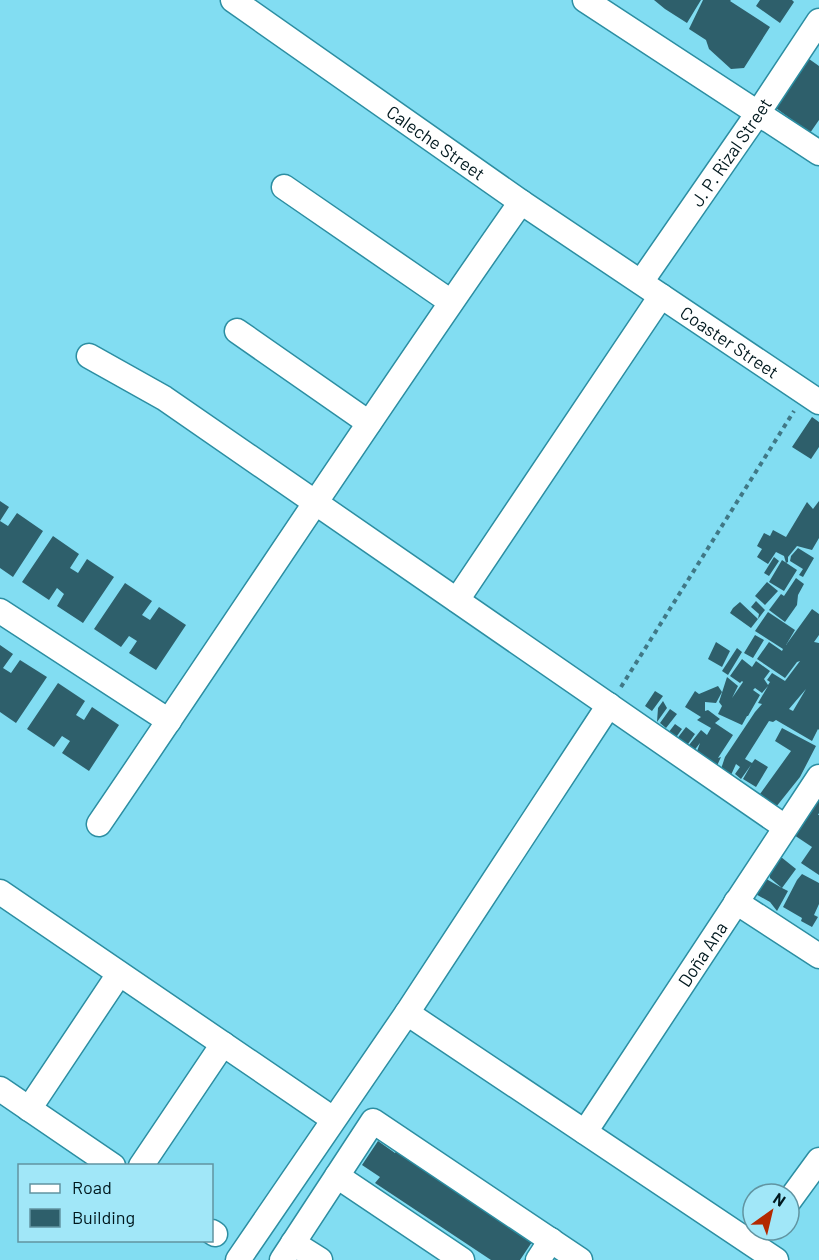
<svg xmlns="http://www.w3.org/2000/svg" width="819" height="1260" font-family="Barlow,sans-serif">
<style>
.building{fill:#2e5f6b;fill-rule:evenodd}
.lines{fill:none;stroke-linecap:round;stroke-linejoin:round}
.minor-casing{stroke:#2c8ea2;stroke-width:27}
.path{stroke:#407886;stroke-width:4;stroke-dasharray:4.5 4.5;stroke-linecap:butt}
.minor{stroke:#fff;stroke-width:24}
.labels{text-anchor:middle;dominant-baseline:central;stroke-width:6;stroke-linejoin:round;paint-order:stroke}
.street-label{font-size:18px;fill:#00181e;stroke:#a1e7f8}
</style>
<rect width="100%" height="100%" fill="#82ddf2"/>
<path class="building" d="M654 0H701L687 23 665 9Z
M703 0H731L730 1 770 27 744 68 731 69 709 49 706 40 689 29Z
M760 0H792L794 2 780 23 756 6Z
M802 54 819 66V120L810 133 769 103Z
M812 417 819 422V447L811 459 792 447Z
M0 501 9 507 0 521 8 526 17 513 43 531 13 577 0 568Z
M819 501V538L812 550 797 546 788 557V562L786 563 784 556 776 552 768 564 757 557 762 549 757 546 764 533 770 536 773 530 786 537 807 502 813 509Z
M53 536 79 554 70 568 78 573 87 559 114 577 83 623 57 606 64 594 57 588 49 600 22 582Z
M798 548 814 558 803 577 799 575 803 569 790 561 791 556Z
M774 557 779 561 769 576 764 573Z
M782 560 797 570 784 591 769 582Z
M796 578 804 584 798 595 797 605 785 622 769 610 781 594 784 596Z
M767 582 778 591 765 605 755 596Z
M125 583 152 601 142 615 150 620 159 607 186 625 156 670 129 653 137 641 129 636 121 647 94 629Z
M756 601 765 610 758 619 759 614 751 607Z
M740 602 758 619 751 628 730 613 733 608Z
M812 609 819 614V635L814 642 819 643V730L818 729 812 741 776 720 773 722 769 721 745 759 752 763 755 759 768 767 756 787 743 779 751 765 741 779 735 774 740 767 736 764 731 775 721 769 725 757 755 712 762 704 758 703 768 686 762 693 755 688 753 690 760 695 748 716H747L742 725 718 714 722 706 719 702 727 677 738 686 732 698 743 682 742 681 740 683 730 676 742 659 752 667 756 661 770 671 764 679 768 685 770 682 767 680 772 673 785 681 800 661 797 662 785 678 757 659 769 642 782 651 783 649 755 631 768 612 795 630 786 645ZM806 689 793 711 789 709Z
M755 635 764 640 753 658 744 653Z
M716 642 730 651 722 667 708 659Z
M0 645 13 654 3 668 11 673 20 660 47 677 16 723 0 712Z
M737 648 742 652 728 675 722 671Z
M58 683 85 701 76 715 84 720 92 707 119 725 89 771 62 753 70 741 62 736 54 747 27 729Z
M718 686 722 692 716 703 705 702V711L708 710 720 719 715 723 733 735 718 758 721 757 716 768 696 754 700 743 690 756 685 750 701 730 707 735 711 728 697 720 701 717 685 707 695 691 699 694Z
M655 691 663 696 652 711 645 706Z
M663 701 667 708 657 722 658 708Z
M670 709 677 714 666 728 660 723Z
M675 724 682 729 672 743 665 737Z
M686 727 695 734 686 747 676 740Z
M782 728 816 746 800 777 776 807 760 794 791 751 775 741Z
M819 793V813L818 815H819V875L801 863 812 847 788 831Z
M776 853 796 869 782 888 788 891 777 911 770 902 752 892 761 876 782 888 770 878 769 872Z
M802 874 819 883V904L814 915 818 917 812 927 801 921 802 918 783 907 797 880Z
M378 1141 395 1153 399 1147 532 1242 520 1260H491L375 1183 380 1177 362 1165Z"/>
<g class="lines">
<g class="minor-casing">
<g id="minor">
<path id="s1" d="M233 0 521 202 819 402"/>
<path d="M585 0 819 153"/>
<path d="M284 187 451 302"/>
<path id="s2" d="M641 282 758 113 819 21"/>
<path d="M237 331 369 423"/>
<path d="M89 356 164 398 785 827"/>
<path d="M457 600 661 296"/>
<path d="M0 611 169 721"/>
<path d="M99 824C240 617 377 407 521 202"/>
<path d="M0 892 333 1119"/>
<path d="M736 902 819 956"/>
<path d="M407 1013 776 1260"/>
<path d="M0 1089 113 1166"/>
<path d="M29 1109 119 974"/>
<path id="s3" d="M585 1132 819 777"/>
<path d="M141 1166 223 1044"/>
<path d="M337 1176 462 1260"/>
<path d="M789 1201 819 1160"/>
<path d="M212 1232 215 1234"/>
<path d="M293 1243 320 1260"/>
<path d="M238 1260 407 1013 609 705"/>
<path d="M282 1260 373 1121 580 1260"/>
<path d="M538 1260 551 1240"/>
</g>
</g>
<path class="path" d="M621 687 794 411"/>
<use href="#minor" class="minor"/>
</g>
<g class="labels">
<g class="street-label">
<text stroke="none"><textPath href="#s1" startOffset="248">Caleche Street</textPath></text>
<text stroke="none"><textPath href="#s2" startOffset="158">J. P. Rizal Street</textPath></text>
<text stroke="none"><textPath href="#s1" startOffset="603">Coaster Street</textPath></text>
<text stroke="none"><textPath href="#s3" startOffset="213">Doña Ana</textPath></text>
</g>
</g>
<rect x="18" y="1164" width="195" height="78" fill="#a1e7f8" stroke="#6194a1" stroke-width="1.5"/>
<rect x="30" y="1184" width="30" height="9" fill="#ffffff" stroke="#6194a1" stroke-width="1.5"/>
<text x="72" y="1194" font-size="18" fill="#00181e">Road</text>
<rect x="30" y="1209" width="30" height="18" fill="#2e5f6b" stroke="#6194a1" stroke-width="1.5"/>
<text x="72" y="1224" font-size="18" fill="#00181e">Building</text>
<g transform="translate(771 1212) rotate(34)"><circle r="28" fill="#a1e7f8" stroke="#6194a1" stroke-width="1.5"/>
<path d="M0-4.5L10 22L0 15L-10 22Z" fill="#b42900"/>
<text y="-9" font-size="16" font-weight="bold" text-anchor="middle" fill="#00181e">N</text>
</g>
</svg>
